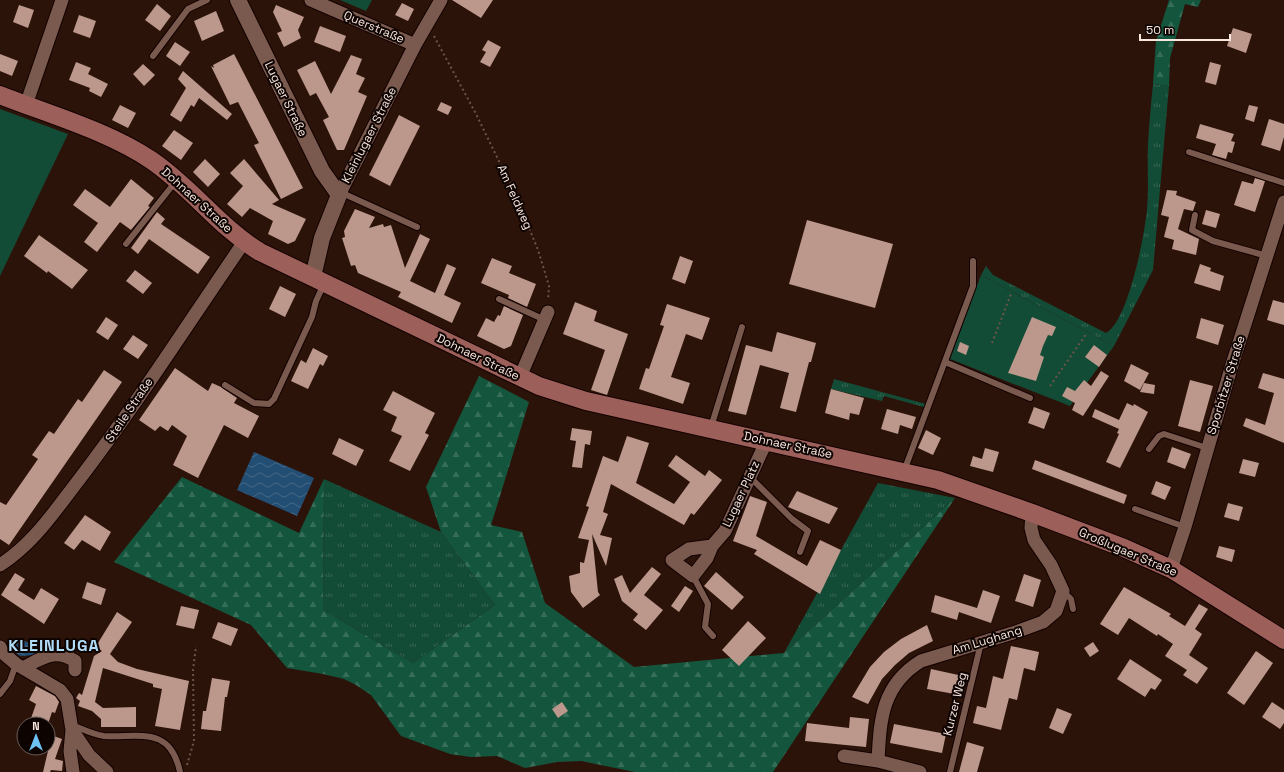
<svg xmlns="http://www.w3.org/2000/svg" width="1284" height="772" font-family="'Space Grotesk',sans-serif">
<style>
.grass{fill:url(#grass-tufts)}
.forest{fill:url(#forest-firs)}
.garden{fill:#134c36}
.water{fill:url(#water-waves)}
.building{fill:#bb988b}
.lines{fill:none;stroke-linecap:round;stroke-linejoin:round}
.service-casing{stroke:#130100;stroke-width:8}
.minor-casing{stroke:#130100;stroke-width:15}
.tertiary-casing{stroke:#130100;stroke-width:18}
.secondary-casing{stroke:#130100;stroke-width:20}
.path{stroke:#6b544a;stroke-width:2;stroke-dasharray:2 3;stroke-linecap:butt}
.service{stroke:#7a5a4e;stroke-width:6}
.minor{stroke:#7a5a4e;stroke-width:13}
.tertiary{stroke:#7a5a4e;stroke-width:16}
.secondary{stroke:#9c5f59;stroke-width:18}
.labels{text-anchor:middle;dominant-baseline:central;stroke-width:4;stroke-linejoin:round;paint-order:stroke}
.street-label{font-size:12px;fill:#f9e6df;stroke:#0d0402}
.district-label{font-size:16px;font-weight:bold;letter-spacing:1px;fill:#b1dcf8;stroke:#0d0402}
</style>
<defs>
<pattern id="grass-tufts" width="24" height="20" patternUnits="userSpaceOnUse"><rect width="24" height="20" fill="#134c36"/><path d="M3 7l-1-3M5 7V3M7 7l1-3M15 17l-1-3M17 17v-4M19 17l1-3" fill="none" stroke="#366653"/></pattern>
<pattern id="forest-firs" width="22" height="20" patternUnits="userSpaceOnUse"><rect width="22" height="20" fill="#13563d"/><path d="M5 1l3.5 6h-7zM16 11l3.5 6h-7z" fill="#366e59"/></pattern>
<pattern id="water-waves" width="16" height="10" patternUnits="userSpaceOnUse"><rect width="16" height="10" fill="#234e73"/><path d="M0 5q4-4 8 0t8 0" fill="none" stroke="#446886"/></pattern>
</defs>
<rect width="100%" height="100%" fill="#2c1309"/>
<path class="grass" d="M1153 84 1169 86 1153 270 1114 346 981 275 986 266 993 275 1106 333C1128 322 1145 234 1147 209 1149 188 1147 166 1148 145 1149 125 1151 104 1153 84Z
M834 379 926 404 924 407 884 396 882 401 831 389Z
M324 479 441 532 495 605 413 663 323 610Z
M878 483 955 498 784 653Z"/>
<path class="forest" d="M1169 0H1201L1198 7 1185 4 1170 58 1169 86 1153 84 1156 41Z
M479 376 529 402 491 525 522 532 545 603 634 667 784 653 955 498 773 772H635L581 761 557 762 525 768 497 756 471 757 450 754 401 736 371 695 356 685 344 679 323 674 287 668 251 625 114 562 182 477 299 533 324 479 323 610 413 663 495 605 441 532 426 487Z"/>
<path class="garden" d="M340 0H372L366 11Z
M0 109 68 134 0 276Z
M981 275 1114 346 1070 406 950 359Z"/>
<path class="water" d="M254 452 314 478 297 516 237 490Z
M19 638 37 647 36 655 20 656 11 649V643Z"/>
<path class="building" d="M452 0H493L481 18Z
M402 3 414 9 408 21 395 15Z
M157 4 171 16 160 31 145 20Z
M19 5 34 10 28 28 13 22Z
M276 5 304 17 298 30 301 38 284 47 277 33 282 31 273 12Z
M216 11 224 31 202 41 194 21Z
M79 15 96 21 90 38 73 32Z
M320 26 346 36 340 52 314 42Z
M1233 28 1252 34 1246 53 1227 46Z
M488 40 501 47 490 67 480 62 486 52 482 50Z
M175 42 190 52 180 66 166 56Z
M0 54 18 61 12 76 0 71Z
M234 54 303 188 281 199 254 145 259 143 238 102 230 105 211 66 214 68 213 65Z
M351 55 362 59 356 74 365 78 358 92 367 96 344 150H337L323 120 329 117 316 93 310 96 297 70 315 61 331 94Z
M76 62 91 68 88 74 108 84 101 97 89 91 90 88 69 80Z
M1210 62 1221 65 1216 85 1205 82Z
M143 64 155 75 144 86 133 74Z
M183 71 232 114 227 120 199 98 194 107 191 105 181 122 170 115 186 88 178 79Z
M441 102 452 107 448 115 437 110Z
M120 105 136 113 128 128 112 120Z
M1249 105 1258 107 1254 122 1245 119Z
M399 115 420 126 390 186 369 175Z
M1269 119 1284 124V137L1280 151 1261 145Z
M1200 124 1234 134 1231 141 1235 142 1232 153 1228 152 1226 159 1212 155 1216 144 1196 138Z
M174 130 193 143 181 160 162 146Z
M205 159 220 174 208 187 193 172Z
M244 159 279 200 272 204 306 219 295 241 288 244 268 234 273 221 250 208 242 217 227 204 243 186 230 173Z
M1255 178 1265 181 1255 212 1234 205 1242 181 1253 184Z
M131 179 154 198 148 206 150 207 131 230 120 222 97 252 84 242 98 223 73 205 85 189 110 207Z
M1167 190 1177 191 1176 195 1196 202 1193 211 1184 209 1178 229 1199 239 1196 255 1172 249 1174 240 1164 237 1169 217 1161 215Z
M355 209 375 217 369 228 383 224 384 227 391 225 405 268 420 234 430 239 410 281 435 293 447 264 456 268 444 295 461 303 452 323 398 297 401 292 358 273 355 265 351 266 342 238 345 237 344 231Z
M1206 210 1220 214 1216 228 1202 224Z
M157 212 165 219 161 224 210 257 198 274 149 239 138 254 131 248Z
M807 220 893 244 875 308 789 284Z
M39 235 88 270 72 289 48 271 47 273 24 256Z
M680 256 693 261 685 284 672 279Z
M492 258 512 266 509 273 536 284 527 307 508 298 509 295 481 283Z
M1200 264 1211 268 1210 271 1224 276 1220 291 1194 283Z
M135 270 152 283 143 294 126 281Z
M280 286 296 294 285 317 269 309Z
M1273 300 1284 303V325L1267 320Z
M575 302 597 311 594 321 628 334 607 395 591 390 605 350 563 334Z
M667 304 710 318 702 340 686 334 671 377 690 383 683 404 639 389 646 368 649 369 664 326 660 325Z
M504 306 523 315 511 346 504 349 477 336 486 318 494 322 498 315 500 316Z
M106 317 118 325 108 340 96 332Z
M1032 317 1056 327 1052 336 1048 335 1043 346 1040 355 1044 357 1036 381 1008 373Z
M1201 318 1224 325 1218 345 1196 338Z
M777 332 816 343 811 362H809L796 412 780 408 789 373 760 365 746 415 728 411 746 345 772 352Z
M133 335 148 345 138 359 123 349Z
M960 342 969 346 966 355 957 351Z
M1094 345 1107 355 1099 367 1085 357Z
M313 348 328 356 323 366 320 364 308 389 291 381 301 360 306 363Z
M1131 364 1149 373 1140 390 1124 381Z
M175 368 208 391 212 383 221 387 237 398 234 403 259 416 248 438 224 425 198 478 173 465 187 436 172 425 168 431 160 426 155 431 139 420Z
M104 370 122 382 9 545 0 539V502L6 505 38 459 32 455 49 431 54 434 78 399 82 402Z
M1101 371 1109 376 1083 416 1072 410 1075 403 1062 396 1067 387 1075 391 1084 380 1091 386Z
M1263 373 1284 379V443L1243 426 1246 418 1265 425 1274 393 1258 388Z
M1190 380 1213 386 1200 432 1178 426Z
M1144 383 1155 385 1154 394 1140 392Z
M831 389 864 398 859 415 850 413 849 420 825 413Z
M393 391 435 413 425 433 429 435 410 471 389 461 402 436 391 431 397 417 383 410Z
M1127 403 1133 406 1134 404 1148 412 1120 468 1106 462 1119 434 1117 433 1119 429 1092 417 1095 409 1119 420Z
M1034 407 1050 413 1044 429 1028 423Z
M887 409 916 417 912 429 900 425 898 434 881 429Z
M572 428 592 431 590 445 585 444 582 468 572 467 576 441 570 440Z
M926 430 941 438 933 455 918 448Z
M627 436 649 443 636 483 674 504 690 482 668 466 676 455 705 476 709 470 722 480 694 515 691 513 684 525 611 484 603 512 608 514 600 535 612 538 606 566 592 534 598 592 600 595 583 608 571 592 569 576 580 573V562L584 563 589 540 578 538 589 507 586 506 603 456 618 462Z
M339 438 364 450 356 466 332 454Z
M1172 447 1191 454 1185 469 1167 462Z
M985 448 999 452 993 472 970 466 973 456 982 459Z
M1243 459 1259 463 1255 477 1239 473Z
M1035 460 1127 495 1124 504 1032 469Z
M1156 481 1171 487 1165 500 1151 494Z
M797 491 838 508 829 524 788 507Z
M750 496 767 502 756 536 807 566 820 540 841 550 820 594 754 554 757 550 733 541Z
M1228 503 1243 507 1239 521 1224 517Z
M85 515 111 532 100 551 82 540 74 550 64 543Z
M1219 546 1235 550 1232 562 1216 557Z
M652 567 661 574 644 595 663 610 646 630 633 620 638 614 622 601 614 579 622 575 630 593Z
M716 572 744 597 732 610 704 586Z
M15 573 25 579 18 590 34 600 41 588 59 599 44 624 1 595Z
M1024 574 1041 580 1033 607 1015 601Z
M87 582 106 589 101 605 82 598Z
M685 586 693 591 679 612 671 606Z
M1124 587 1171 614 1169 616 1185 626 1199 604 1208 609 1195 629 1202 634 1189 655 1208 668 1197 684 1183 675 1187 670 1165 656 1173 644 1158 634 1157 636 1129 618 1118 635 1100 624Z
M983 590 1000 596 991 623 959 612 957 620 931 612 935 595 977 608Z
M181 606 199 610 194 629 176 625Z
M117 612 132 622 110 654 118 662 137 669 189 681 180 730 155 726 162 689 153 687V684L103 668 95 702 103 708 136 707V727H101V719L92 711 78 706 80 701 76 698 79 693 82 695 94 656 102 651 96 647 98 643Z
M748 621 766 638 739 666 722 650Z
M218 622 238 629 231 646 212 638Z
M927 625 933 641 909 653 895 665 882 679 868 704 852 697 870 667 884 652 901 639Z
M1093 642 1099 651 1090 657 1084 648Z
M1011 646 1039 652 1035 671 1024 668 1017 700 1009 698 1001 730 973 723 977 706 986 708 993 676 1003 679Z
M1256 651 1273 663 1244 705 1227 693Z
M1130 659 1162 680 1155 690 1151 688 1145 697 1117 679Z
M931 669 963 676 960 695 927 689Z
M212 678 230 681 227 697H225L221 731 201 729 203 711H206Z
M36 686 55 696 59 702 55 713 52 712 48 724H29L36 704 29 700Z
M562 702 568 711 558 718 552 709Z
M1272 702 1284 710V723L1280 729 1262 717Z
M1057 708 1072 714 1063 734 1049 728Z
M850 717 869 719 866 747 805 741 807 723 849 728Z
M894 724 946 734 942 753 890 743Z
M48 734 62 739 55 759 63 761 62 771 51 770 50 772H43L48 751Z
M967 742 984 747 977 772H959Z"/>
<g class="lines">
<g class="service-casing">
<path id="service" d="M153 56 188 9 207 0
M1189 152 1284 183
M340 192 417 227
M1195 215 1192 230 1213 241 1267 256
M126 244 176 181
M499 299 545 320
M945 362 1030 398
M225 385 254 403 269 404 274 399 312 317 316 301 324 284
M711 427 742 327
M1149 449 1159 436 1164 434 1207 448
M904 471 973 286V261
M750 477 792 519 808 531 800 552
M1135 509 1185 527
M693 576 708 604 705 627 713 636
M1063 591 1071 599 1073 609
M0 694 10 681 16 664
M72 725C82 729 94 735 104 736 139 738 170 725 180 772
M950 772 981 643"/>
</g>
<g class="minor-casing">
<path id="minor" d="M311 0 415 45
M26 105 62 0
M339 195 415 45 441 0
M520 377 548 312
M712 546 707 558 693 576 672 560 689 549 712 546 725 531 767 440
M0 565C33 544 54 512 78 481 137 404 189 322 244 242
M1171 569 1185 527 1231 368 1284 202
M0 647 3 653 16 664 60 690 67 699 72 730 70 751 73 772
M23 668C42 658 54 648 75 661V670
M72 730 89 755 107 772
M844 756 878 761 920 772
M878 761C880 719 882 685 921 661L1016 632 1043 622 1056 611 1063 591 1051 565 1034 540 1031 528 1032 513"/>
</g>
<g class="tertiary-casing">
<path id="tertiary" d="M238 0 322 171 339 195 322 238 313 277"/>
</g>
<g class="secondary-casing">
<path id="secondary" d="M0 95C48 114 108 131 151 160 191 187 219 227 260 252L539 386 586 401 938 480 1032 513 1124 548 1171 569 1284 640"/>
</g>
<path class="path" d="M434 36 475 112 516 196 538 250 549 286 548 300
M992 343 1011 294
M1050 386 1087 333
M187 765 194 741 193 670 196 646"/>
<use href="#service" class="service"/>
<use href="#minor" class="minor"/>
<use href="#tertiary" class="tertiary"/>
<use href="#secondary" class="secondary"/>
</g>
<g class="labels">
<g class="street-label">
<text transform="translate(374 27) rotate(23)">Querstraße</text>
<text transform="translate(286 99) rotate(64)">Lugaer Straße</text>
<text transform="translate(369 135) rotate(-63)">Kleinlugaer Straße</text>
<text transform="translate(515 197) rotate(66)">Am Feldweg</text>
<text transform="translate(197 200) rotate(42)">Dohnaer Straße</text>
<text transform="translate(478 357) rotate(26)">Dohnaer Straße</text>
<text transform="translate(1226 385) rotate(-73)">Sporbitzer Straße</text>
<text transform="translate(129 410) rotate(-56)">Steile Straße</text>
<text transform="translate(788 445) rotate(12)">Dohnaer Straße</text>
<text transform="translate(741 494) rotate(-65)">Lugaer Platz</text>
<text transform="translate(1128 552) rotate(23)">Großlugaer Straße</text>
<text transform="translate(987 640) rotate(-17)">Am Lughang</text>
<text transform="translate(955 704) rotate(-76)">Kurzer Weg</text>
</g>
<g class="district-label">
<text x="54" y="645">KLEINLUGA</text>
</g>
</g>
<g transform="translate(36 736)"><circle r="19" fill="#0d0402" stroke="#6b5e5a"/>
<path d="M0-3L7 15L0 10L-7 15Z" fill="#6fc2f4"/>
<text y="-6" font-size="11" font-weight="bold" text-anchor="middle" fill="#f9e6df">N</text>
</g>
<path d="M1140 34v6h90v-6" fill="none" stroke="#f9e6df" stroke-width="2"/>
<text x="1146" y="34" font-size="12" fill="#f9e6df" stroke="#0d0402" stroke-width="3" paint-order="stroke">50 m</text>
</svg>
